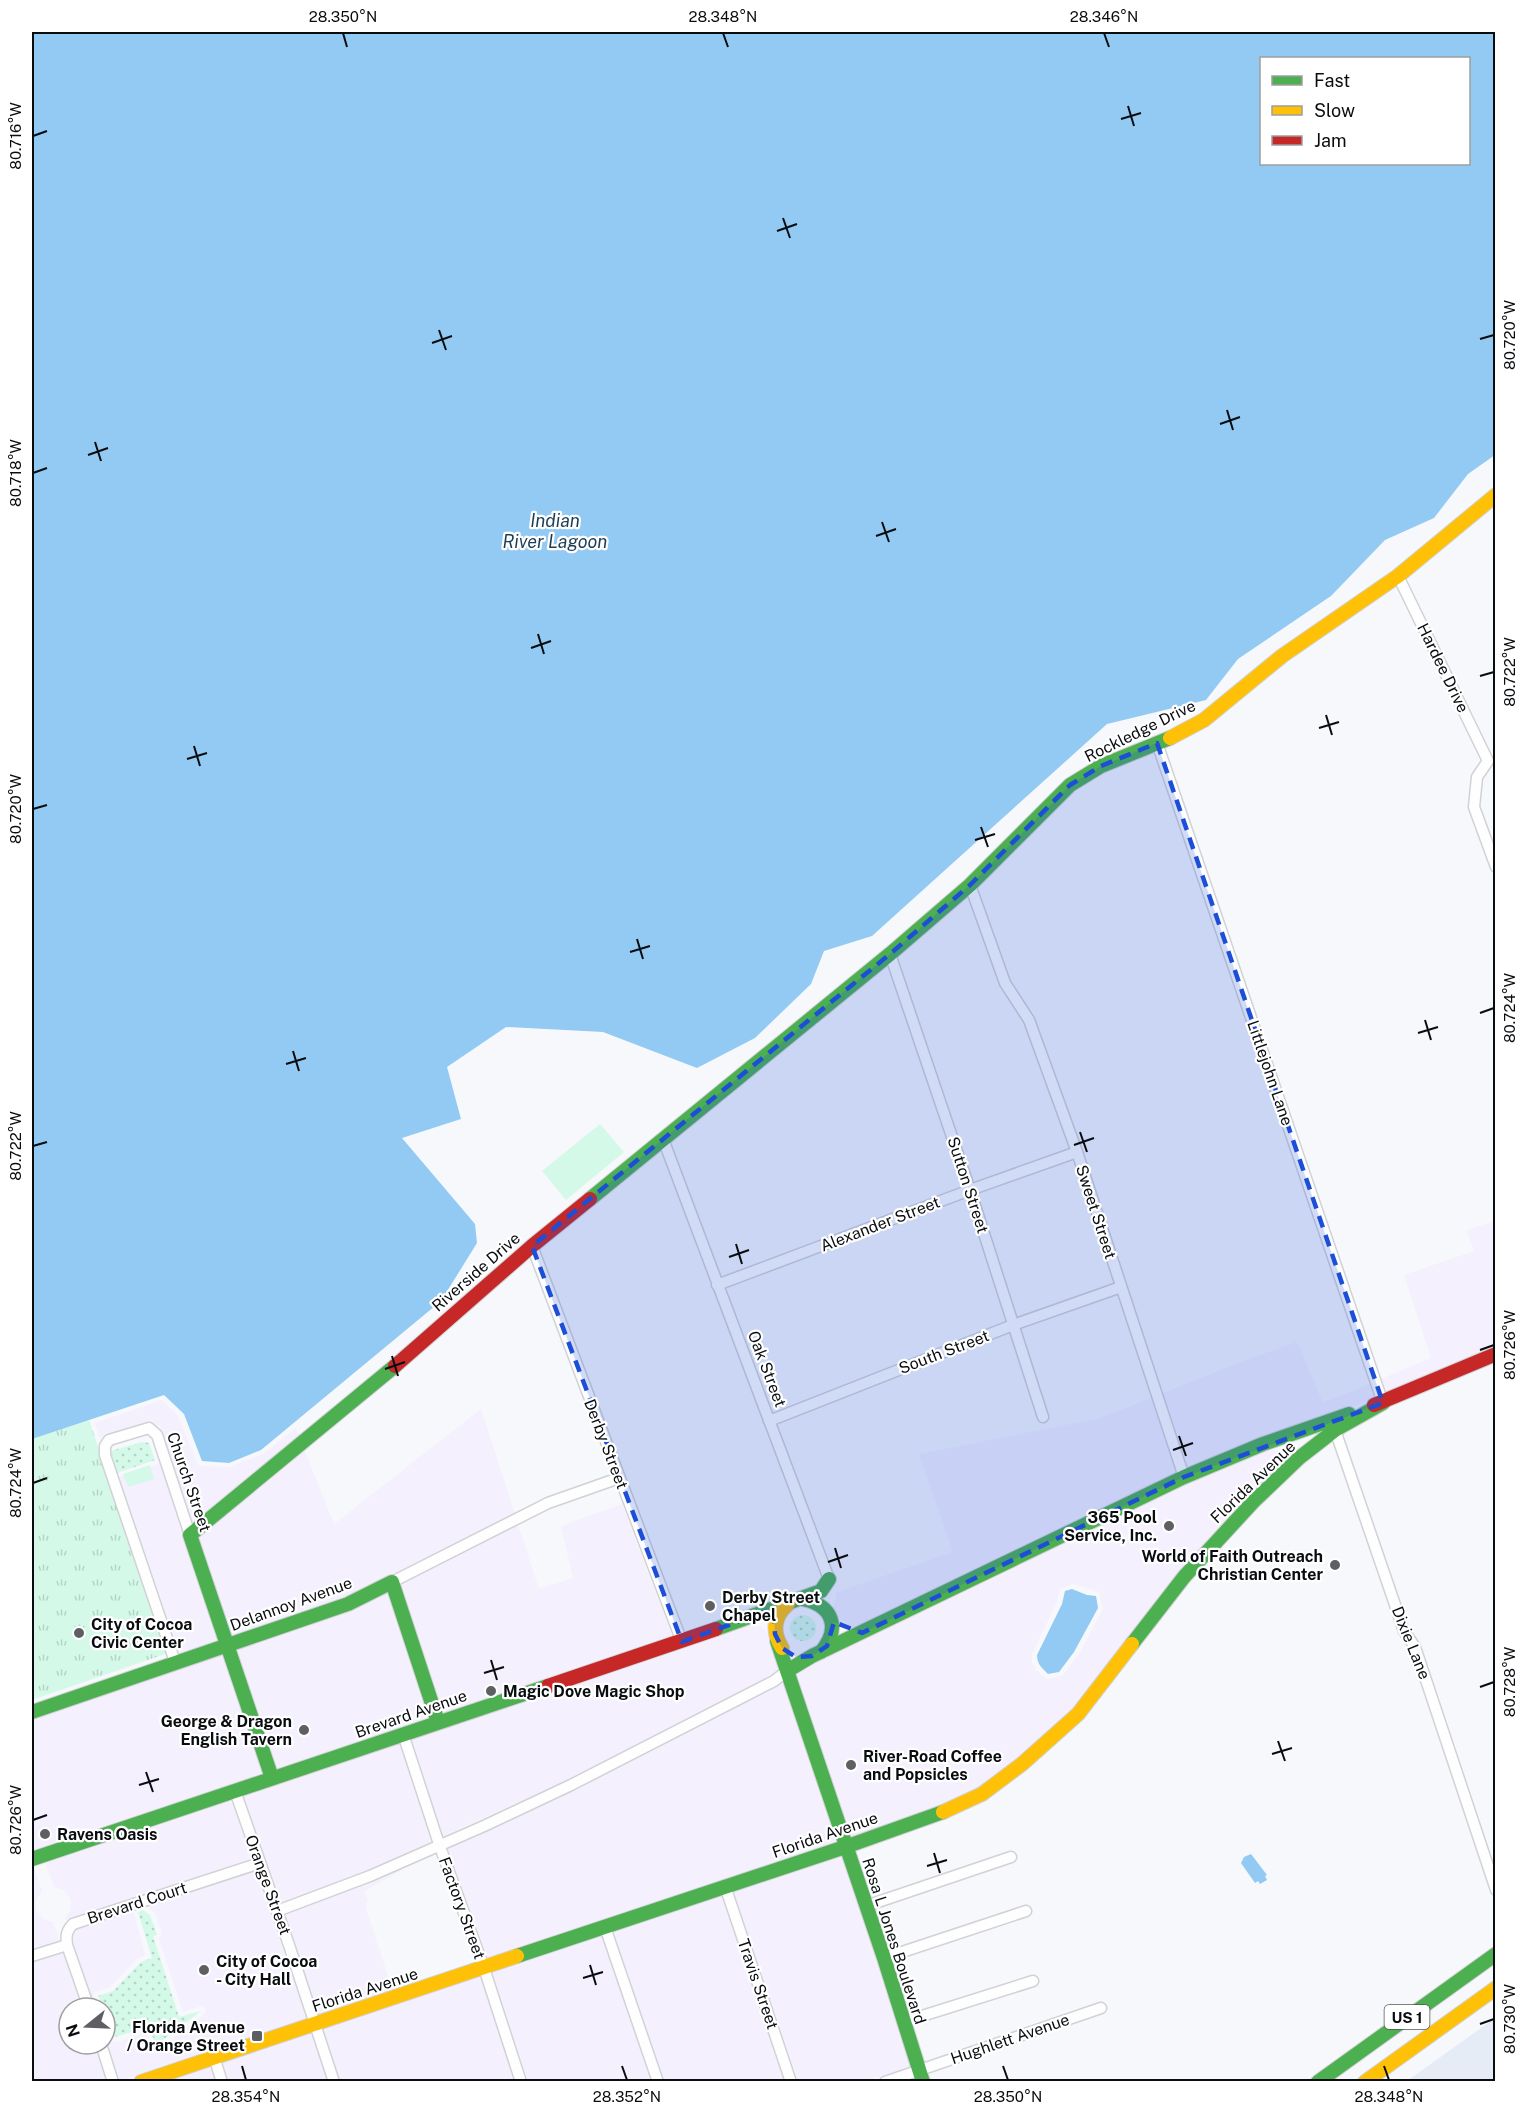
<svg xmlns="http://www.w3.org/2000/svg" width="1527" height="2113" font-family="'Public Sans',sans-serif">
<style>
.commercial{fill:#f4f0fd;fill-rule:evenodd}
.built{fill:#e5ecf6}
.grass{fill:url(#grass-dots)}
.park{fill:url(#park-tufts)}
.pitch{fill:#d4f9e8}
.water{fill:#93caf3;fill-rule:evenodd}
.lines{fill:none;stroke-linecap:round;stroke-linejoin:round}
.street-casing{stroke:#d0d2d5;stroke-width:13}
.fast-casing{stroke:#d0d2d5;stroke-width:16}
.slow-casing{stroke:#d0d2d5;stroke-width:16}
.jam-casing{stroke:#d0d2d5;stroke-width:16}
.street{stroke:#fefefe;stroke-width:10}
.fast{stroke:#4caf50;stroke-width:14}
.slow{stroke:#ffc107;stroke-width:14}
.jam{stroke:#c62828;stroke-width:14}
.marked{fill:#1d4ed8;fill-opacity:0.2;stroke:#1d4ed8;stroke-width:4.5;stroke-dasharray:12 8;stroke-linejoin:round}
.ticks{fill:none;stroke:#0a0d10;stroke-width:2}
.poi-dot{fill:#5d5f62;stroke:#fff;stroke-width:2}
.labels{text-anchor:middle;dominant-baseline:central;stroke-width:4.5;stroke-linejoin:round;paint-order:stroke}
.shield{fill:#fff;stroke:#545658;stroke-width:1.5}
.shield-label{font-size:15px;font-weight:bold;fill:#0a0d10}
.street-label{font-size:16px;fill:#0a0d10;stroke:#fff}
.poi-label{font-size:16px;font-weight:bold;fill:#0a0d10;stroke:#fff;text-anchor:start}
.water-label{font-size:18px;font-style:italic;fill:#1c3e55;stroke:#fff}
.neatline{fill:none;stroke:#0a0d10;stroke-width:2}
.ticks-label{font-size:15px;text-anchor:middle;fill:#0a0d10}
</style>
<defs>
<pattern id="grass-dots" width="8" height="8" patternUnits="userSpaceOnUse" patternTransform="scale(1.5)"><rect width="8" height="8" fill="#d4f9e8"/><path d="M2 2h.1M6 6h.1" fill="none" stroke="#b5d4c6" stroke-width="1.8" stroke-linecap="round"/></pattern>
<pattern id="park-tufts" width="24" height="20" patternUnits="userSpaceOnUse" patternTransform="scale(1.5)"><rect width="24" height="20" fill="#d4f9e8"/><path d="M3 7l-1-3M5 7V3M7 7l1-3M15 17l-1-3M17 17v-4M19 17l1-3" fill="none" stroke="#b5d4c6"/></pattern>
</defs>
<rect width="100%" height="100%" fill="#f6f8fb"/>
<path class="commercial" d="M1495 1221V1348L1387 1395 1381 1379 1431 1358 1404 1275 1474 1251 1467 1230Z
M1297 1342 1323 1403 1370 1384 1375 1399 1267 1437 1188 1469 1163 1393 1246 1360Z
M1151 1398 1177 1474 861 1627 851 1626 837 1616 833 1609 837 1592 953 1552 919 1454 1097 1419Z
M162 1400 178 1416 197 1463 201 1466 229 1467 263 1454 296 1428 300 1438 193 1525 163 1433 160 1427 147 1422 107 1435 101 1441 95 1423Z
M481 1409 515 1514 346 1598 231 1638 197 1537 304 1449 334 1524Z
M1264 1450H1277L1290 1459 1073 1710 1018 1760 979 1789 943 1806 849 1839 795 1673 1186 1482ZM1073 1584 1099 1592 1103 1609 1079 1654 1062 1676 1047 1679 1036 1670 1032 1663V1654L1057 1602 1060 1589Z
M160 1462 182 1533 181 1535 184 1538 219 1642 180 1655 119 1477 156 1465Z
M622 1504 673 1639 442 1715 399 1584 518 1525 539 1589 573 1578 561 1526Z
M388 1590 430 1719 276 1770 235 1648Z
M750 1624 763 1628 769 1636 779 1670 771 1676 568 1780 443 1836 411 1737Z
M223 1652 264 1774 32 1853V1717Z
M784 1680 837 1843 489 1960 447 1847 574 1790Z
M399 1741 431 1842 368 1870 281 1903 242 1794Z
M230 1798 252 1859 78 1916 67 1922 65 1918 70 1911 71 1900 64 1890 54 1887 45 1860Z
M841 1854 878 1960 911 2067 866 2081H798L733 1890Z
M427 1856 364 1891 368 1901 365 1906 391 1985 394 1988H398L399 1990 319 2017 285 1914 367 1883Z
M33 1864 42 1891 36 1900V1910L43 1919 53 1922 60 1942 32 1950V1865Z
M256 1870 307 2021 120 2081 105 2037V2025L112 2041 117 2042 146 2033 152 2049 158 2050 204 2014 206 2011 205 2008 201 2006 183 2012 159 1939 162 1933 155 1913 147 1906Z
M721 1894 784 2081H664L613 1930Z
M133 1910 145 1955 137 1959 110 1987 95 1992 93 1997 98 2008H95L74 1944 73 1932 76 1929Z
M601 1934 651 2081H528L492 1971Z
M63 1953 82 2008H69V2044H94L107 2081H32V1962Z
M480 1975 514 2081H340L323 2027Z
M311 2031 327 2081H229L222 2060Z
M210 2064 216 2081 159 2082Z"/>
<path class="built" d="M1495 2018V2081H1407Z"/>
<path class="grass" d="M142 1442 149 1443 155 1460 117 1473 111 1451Z
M790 1628a13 13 0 1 1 26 0a13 13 0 1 1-26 0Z
M143 1910 150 1915 157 1935 153 1936 179 2017 201 2011 156 2045 149 2027 115 2037 98 1996 113 1991 141 1962 152 1958 138 1912Z"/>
<path class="park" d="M88 1417 168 1653 32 1700V1437Z"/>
<path class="pitch" d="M600 1124 624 1152 566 1200 542 1171Z
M150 1465 154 1479 128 1487 123 1474Z"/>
<path class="water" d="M32 32H1495V455L1468 474 1434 518 1385 540 1331 596 1238 659 1206 700 1107 724 872 936 824 951 811 984 755 1038 697 1068 603 1032 506 1027 447 1067 461 1119 402 1138 475 1224 477 1243 441 1301 261 1450 229 1463 202 1461 184 1414 164 1395 32 1439ZM1262 58H1468V164H1262Z
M1072 1589 1087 1595 1096 1596 1098 1608 1074 1652 1059 1672 1048 1674C1042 1668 1037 1664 1037 1655L1062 1604 1065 1591Z
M1251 1854 1267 1875 1265 1876 1267 1880 1260 1884 1258 1881 1255 1883 1241 1863 1244 1857Z"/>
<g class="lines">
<g class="street-casing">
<path id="street" d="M1398 576 1488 761
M1157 743 1383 1403
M1488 761 1477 777 1474 807 1496 867
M970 885 1005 983 1029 1020 1077 1152 1184 1477
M890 954 970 1190 1043 1417
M663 1139 829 1579
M532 1246 682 1642
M717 1285 970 1190 1077 1152
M769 1421 1013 1325 1121 1287
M1335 1430 1404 1631 1415 1647 1496 1890
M392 1582 548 1503 619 1478
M175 1662 105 1455V1446L109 1440 149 1428 157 1435 190 1535
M403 1734 439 1844 484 1968 521 2082
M235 1791 289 1945 334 2082
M725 1886 791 2082
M866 1906 1011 1857
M277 1911 370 1876 484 1826 571 1785 774 1681 787 1671
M605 1927 658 2082
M32 1956 67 1945
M884 1958 1026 1911
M89 2008 67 1945C66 1936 66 1931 73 1924L260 1863
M903 2022 1033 1981
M101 2044 113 2082
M214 2057 222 2082
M885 2082 1101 2008"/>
</g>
<g class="fast-casing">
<path id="fast" d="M590 1199 890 954 970 885 1070 785 1101 766 1170 738
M802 1599C833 1605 841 1628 821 1652
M716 1629 821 1591 829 1579
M777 1641 884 1958 923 2082
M1132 1644 1184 1577 1253 1502 1299 1458 1335 1430 1383 1403
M787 1671 812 1656 1184 1477 1263 1444 1349 1414
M32 1712 348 1604 392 1582 438 1722
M272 1778 190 1535 395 1366
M32 1859 548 1686
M517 1956 845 1847 943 1812
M1318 2082 1496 1954"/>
</g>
<g class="slow-casing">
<path id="slow" d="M1170 738 1204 720 1282 656 1398 576 1496 495
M782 1648C772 1632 773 1617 788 1604
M943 1812 982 1794 1022 1764 1078 1714 1132 1644
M141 2082 517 1956
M1365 2082 1496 1988"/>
</g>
<g class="jam-casing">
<path id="jam" d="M395 1366 532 1246 590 1199
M1374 1405 1496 1354
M548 1686 716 1629"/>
</g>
<use href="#street" class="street"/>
<use href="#fast" class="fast"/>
<use href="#slow" class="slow"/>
<use href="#jam" class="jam"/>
</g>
<path class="marked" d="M1157 743 1383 1403 1184 1477 862 1633 834 1622 827 1646 812 1656 796 1657 782 1648 775 1634 773 1609 682 1642 532 1246 890 954 970 885 1070 785 1101 766Z"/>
<path class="ticks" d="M343 33 347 47M723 33 728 47M1104 33 1109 47M1128 106 1134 126M1121 119 1141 113M33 136 47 131M783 218 790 238M777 231 797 224M439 330 446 350M1480 339 1494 335M432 343 452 336M1227 410 1233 430M1220 424 1240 417M95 442 101 461M88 455 108 448M33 473 47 468M882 522 889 542M876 536 896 529M538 634 544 654M531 648 551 641M1480 676 1494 672M1326 715 1332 735M1319 728 1339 722M194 746 200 766M187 759 207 753M33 809 47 805M981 827 988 847M975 840 995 834M637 939 643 959M630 952 650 946M1480 1013 1494 1008M1425 1020 1431 1040M1418 1033 1438 1027M293 1051 299 1071M286 1064 306 1058M1080 1132 1087 1152M1074 1145 1094 1138M33 1146 47 1142M736 1244 742 1264M729 1257 749 1250M1480 1350 1494 1345M392 1356 398 1376M385 1369 405 1362M1179 1436 1186 1456M1173 1450 1193 1443M33 1483 47 1478M835 1548 841 1568M828 1562 848 1555M491 1660 497 1680M484 1673 504 1667M1480 1687 1494 1682M1278 1741 1285 1761M1272 1754 1292 1748M146 1772 153 1792M139 1785 159 1779M33 1820 47 1815M934 1853 940 1873M927 1866 947 1860M590 1965 596 1985M583 1978 603 1972M1480 2024 1494 2019M242 2066 246 2080M622 2066 627 2080M1003 2066 1008 2080M1384 2066 1389 2080"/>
<g class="poi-dot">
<circle cx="1169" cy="1526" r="6"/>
<circle cx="1335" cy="1565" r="6"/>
<circle cx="710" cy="1606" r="6"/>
<circle cx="79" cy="1633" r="6"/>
<circle cx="491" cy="1691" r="6"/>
<circle cx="304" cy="1730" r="6"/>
<circle cx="851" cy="1765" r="6"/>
<circle cx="45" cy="1834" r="6"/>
<circle cx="204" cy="1970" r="6"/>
<rect x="251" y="2030" width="12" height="12" rx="3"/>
</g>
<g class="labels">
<rect class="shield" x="1384.5" y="2005" width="45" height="24" rx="4.5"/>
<g class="shield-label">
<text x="1407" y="2017">US 1</text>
</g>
<g class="street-label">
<text transform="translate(1443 668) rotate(64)">Hardee Drive</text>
<text transform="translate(1140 731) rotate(-26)">Rockledge Drive</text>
<text transform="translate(1270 1073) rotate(71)">Littlejohn Lane</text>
<text transform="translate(968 1185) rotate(72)">Sutton Street</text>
<text transform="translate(1096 1212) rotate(72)">Sweet Street</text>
<text transform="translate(880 1224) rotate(-21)">Alexander Street</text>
<text transform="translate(476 1272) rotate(-41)">Riverside Drive</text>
<text transform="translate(944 1352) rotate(-21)">South Street</text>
<text transform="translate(767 1369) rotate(69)">Oak Street</text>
<text transform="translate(606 1444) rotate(69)">Derby Street</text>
<text transform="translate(189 1482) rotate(71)">Church Street</text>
<text transform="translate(1253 1482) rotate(-44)">Florida Avenue</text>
<text transform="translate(291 1604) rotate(-20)">Delannoy Avenue</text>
<text transform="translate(1411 1643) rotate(68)">Dixie Lane</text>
<text transform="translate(411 1714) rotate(-19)">Brevard Avenue</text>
<text transform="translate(825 1835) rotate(-19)">Florida Avenue</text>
<text transform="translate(268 1885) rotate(70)">Orange Street</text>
<text transform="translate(137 1903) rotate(-18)">Brevard Court</text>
<text transform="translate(462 1908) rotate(70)">Factory Street</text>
<text transform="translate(894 1941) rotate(72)">Rosa L Jones Boulevard</text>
<text transform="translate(758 1984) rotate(71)">Travis Street</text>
<text transform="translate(365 1990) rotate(-18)">Florida Avenue</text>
<text transform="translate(1010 2039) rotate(-19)">Hughlett Avenue</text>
</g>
<g class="poi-label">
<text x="1157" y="1517" text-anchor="end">365 Pool<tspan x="1157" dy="18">Service, Inc.</tspan></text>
<text x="1323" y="1556" text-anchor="end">World of Faith Outreach<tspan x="1323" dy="18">Christian Center</tspan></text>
<text x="722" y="1597">Derby Street<tspan x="722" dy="18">Chapel</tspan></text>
<text x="91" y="1624">City of Cocoa<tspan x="91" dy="18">Civic Center</tspan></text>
<text x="503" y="1691">Magic Dove Magic Shop</text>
<text x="292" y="1721" text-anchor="end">George &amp; Dragon<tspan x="292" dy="18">English Tavern</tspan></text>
<text x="863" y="1756">River-Road Coffee<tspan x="863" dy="18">and Popsicles</tspan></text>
<text x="57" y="1834">Ravens Oasis</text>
<text x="216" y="1961">City of Cocoa<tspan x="216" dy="18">- City Hall</tspan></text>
<text x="245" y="2027" text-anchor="end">Florida Avenue<tspan x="245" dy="18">/ Orange Street</tspan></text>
</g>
<g class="water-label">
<text x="555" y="520">Indian<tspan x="555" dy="21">River Lagoon</tspan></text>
</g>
</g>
<rect width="1527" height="2113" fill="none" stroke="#ffffff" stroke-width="66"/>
<rect x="1260" y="57" width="210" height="108" fill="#ffffff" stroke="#9d9e9f" stroke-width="1.5"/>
<rect x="1272" y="76" width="30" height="9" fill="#4caf50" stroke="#9d9e9f" stroke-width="1.5"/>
<text x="1314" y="87" font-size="18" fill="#0a0d10">Fast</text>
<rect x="1272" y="106" width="30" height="9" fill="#ffc107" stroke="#9d9e9f" stroke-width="1.5"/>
<text x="1314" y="117" font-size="18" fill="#0a0d10">Slow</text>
<rect x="1272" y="136" width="30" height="9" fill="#c62828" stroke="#9d9e9f" stroke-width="1.5"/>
<text x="1314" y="147" font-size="18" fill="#0a0d10">Jam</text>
<g transform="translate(87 2026) rotate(252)"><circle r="28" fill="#ffffff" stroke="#9d9e9f" stroke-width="1.5"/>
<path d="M0-4.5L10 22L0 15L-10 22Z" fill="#5d5f62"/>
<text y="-9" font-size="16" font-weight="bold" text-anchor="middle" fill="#0a0d10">N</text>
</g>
<rect x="33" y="33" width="1461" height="2047" class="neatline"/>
<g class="ticks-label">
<text x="343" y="22">28.350°N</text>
<text x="723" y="22">28.348°N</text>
<text x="1104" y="22">28.346°N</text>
<text transform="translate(16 136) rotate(-90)" y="5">80.716°W</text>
<text transform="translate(1510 335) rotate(-90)" y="5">80.720°W</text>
<text transform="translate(16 473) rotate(-90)" y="5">80.718°W</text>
<text transform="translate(1510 672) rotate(-90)" y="5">80.722°W</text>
<text transform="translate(16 809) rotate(-90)" y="5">80.720°W</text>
<text transform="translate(1510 1008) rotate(-90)" y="5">80.724°W</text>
<text transform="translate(16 1146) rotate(-90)" y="5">80.722°W</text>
<text transform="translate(1510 1345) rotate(-90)" y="5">80.726°W</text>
<text transform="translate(16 1483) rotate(-90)" y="5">80.724°W</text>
<text transform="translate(1510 1682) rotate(-90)" y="5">80.728°W</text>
<text transform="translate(16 1820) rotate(-90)" y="5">80.726°W</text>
<text transform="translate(1510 2019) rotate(-90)" y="5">80.730°W</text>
<text x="246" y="2102">28.354°N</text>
<text x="627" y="2102">28.352°N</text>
<text x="1008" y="2102">28.350°N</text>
<text x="1389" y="2102">28.348°N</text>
</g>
</svg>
